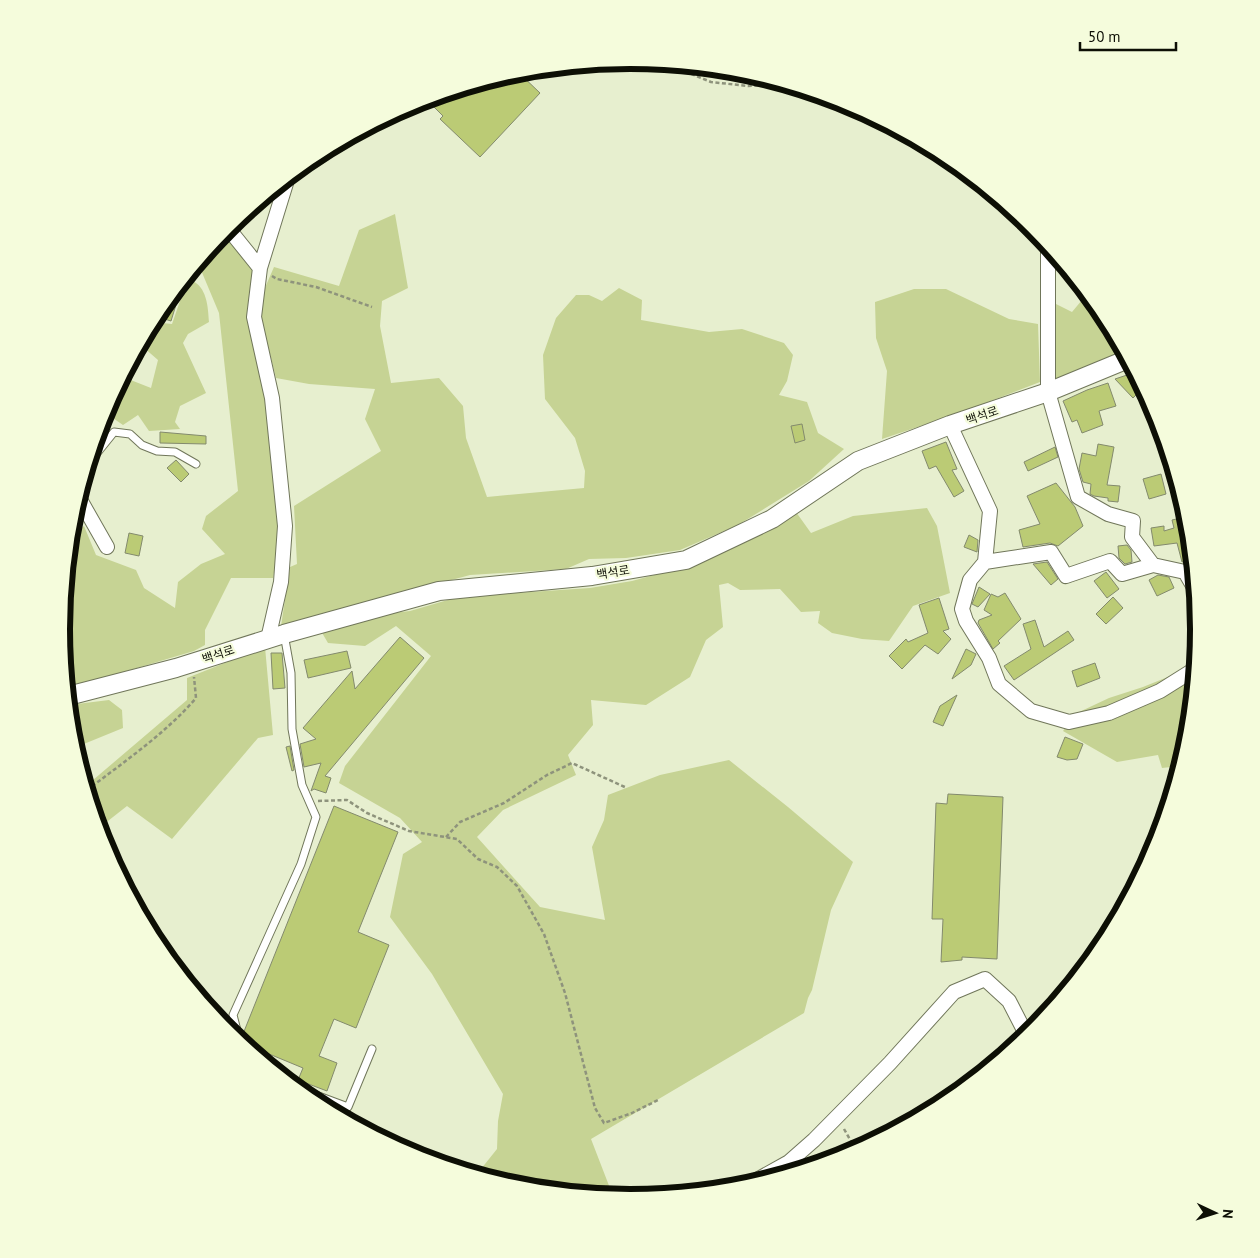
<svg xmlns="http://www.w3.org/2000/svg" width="1260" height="1258" font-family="'PT Sans','Noto Sans KR',sans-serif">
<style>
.green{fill:#c6d394}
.building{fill:#bbcb75;stroke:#838a6d}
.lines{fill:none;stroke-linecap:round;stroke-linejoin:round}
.service-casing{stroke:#70765a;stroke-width:9}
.minor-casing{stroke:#70765a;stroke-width:16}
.tertiary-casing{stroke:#70765a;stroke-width:20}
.path{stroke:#8e937c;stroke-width:2.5;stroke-dasharray:4 2.5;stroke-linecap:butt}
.service{stroke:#fff;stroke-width:7}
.minor{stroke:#fff;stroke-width:14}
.tertiary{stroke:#fff;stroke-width:18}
.labels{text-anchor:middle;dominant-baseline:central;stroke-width:4.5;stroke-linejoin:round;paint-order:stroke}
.street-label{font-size:12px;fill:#0d0f05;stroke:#f5fcdc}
.rim{fill:none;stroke:#0d0f05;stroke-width:6}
</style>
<rect width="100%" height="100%" fill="#e7efcf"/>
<path class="green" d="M688 66 741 71 752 74H709Z
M395 214 408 288 382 301 380 326 391 383 439 378 463 406 466 438 487 497 584 488 585 471 575 438 545 399 543 355 556 318 576 295H589L602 301 619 288 642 300 641 320 709 332 742 329 784 343 793 355 787 381 779 395 807 402 818 433 844 449 809 481 738 525 680 550 626 558 589 559 566 569 470 575 281 626 290 567 297 564 294 506 381 451 365 419 375 389 309 384 276 378 261 318 264 290 274 267 339 286 359 230Z
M223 232 255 270 247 311 267 403 278 505 279 542 273 578H231L205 630V645L194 651 100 679 67 686 61 629 70 537 84 526 96 555 136 570 144 588 175 608 178 582 201 564 225 554 202 529 206 516 238 491 219 313 198 263Z
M191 280C207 287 208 306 209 322L188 334 183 343 206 393 180 406 175 422 180 429 149 431 138 415 123 425 104 412V411L123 377 151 388 158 360 143 347 141 343 152 322 172 324 181 298 183 285Z
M914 289H946L1009 319 1038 324 1040 382 962 412 882 439 887 371 876 338 875 302Z
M1087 294 1103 313 1125 354 1054 380V303L1072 312Z
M927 508 937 526 950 593 913 606 889 641 862 639 832 633 818 623 820 611 801 612 780 589 740 590 728 583 719 585 723 627 706 640 690 677 646 705 591 700 593 725 568 755 576 775 503 810 477 837 540 907 605 920 592 847 604 820 608 795 660 775 729 760 788 807 853 862 831 910 812 990 808 998 804 1013 591 1139 613 1196 519 1187 477 1174 497 1149 498 1121 503 1094 432 974 390 917 403 854 422 842 400 818 339 783 345 766 431 656 396 626 365 646 328 643 321 631 384 614 410 611 458 597 590 588 632 581 691 565 796 512 811 533 853 516Z
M265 647 273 735 258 738 172 839 127 806 99 828 86 786 187 700V678Z
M1195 666 1188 740 1180 766 1162 768 1158 755 1117 762 1063 731 1075 714 1109 698 1143 687Z
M109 700 122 710 123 728 74 748 72 740 69 705Z"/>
<path class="building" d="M517 71 540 93 480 157 440 119 443 116 426 99Z
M183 282 171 321 155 316 157 313Z
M1133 373 1143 388 1133 398 1115 379Z
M1108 383 1116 406 1099 411 1103 425 1082 433 1077 420 1072 422 1063 401 1087 390Z
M802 424 805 440 795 443 791 426Z
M160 432 206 436V444L160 443Z
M946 442 957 469 952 470 964 491 954 497 936 466 929 469 922 451Z
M1098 444 1114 447 1107 485 1120 486 1118 502 1108 501V498L1094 496 1090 494 1091 484 1083 482 1079 469 1082 453 1096 456Z
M1055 447 1058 457 1028 471 1024 462Z
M176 460 189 474 181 482 167 468Z
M1161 474 1166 494 1149 499 1143 479Z
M1056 483 1075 507 1083 526 1058 546 1050 543 1023 547 1019 530 1040 524 1027 496Z
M1181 518 1183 526H1184L1192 559 1182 562 1177 543 1154 546 1151 528 1164 526V531L1174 528 1172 520Z
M129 533 143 536 139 556 125 553Z
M969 535 978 540 977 552 964 547Z
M1127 545 1131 550 1132 562 1125 564 1119 558 1118 546Z
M1047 562 1058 579 1051 585 1033 564Z
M1106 572 1119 589 1107 598 1094 581Z
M1158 575 1169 577 1174 588 1157 596 1149 580Z
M979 587 990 594 978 607 972 604Z
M1005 593 1021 619 998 641 1000 643 993 649 978 623 979 620 992 615 984 610 991 594 998 597Z
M1113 597 1123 608 1106 624 1096 614Z
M939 598 949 629 943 631 951 639 938 654 925 645 902 669 889 656 906 639 908 642 928 633 919 605Z
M1035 620 1044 647 1068 631 1074 640 1014 680 1004 666 1031 649 1023 624Z
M400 637 424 658 325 776 331 778 326 793 314 789 311 791 321 763 304 767 300 744 316 739 303 728 352 671 355 689Z
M966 649 976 654 971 665 952 679Z
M347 651 351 668 308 678 304 660Z
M271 653H282L285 688 273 689Z
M1095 663 1100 678 1077 687 1072 671Z
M957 695 943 726 933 722 940 706Z
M1065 737 1083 744 1077 759 1067 760 1057 757Z
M290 746 294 770 292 771 286 747Z
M948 794 1003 797 997 959 962 957V960L941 962 943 919H932L936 803 947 804Z
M334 806 398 832 358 932 389 945 356 1028 334 1019 319 1056 337 1063 327 1091 298 1080 303 1068 245 1044 243 1034Z"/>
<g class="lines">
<g class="service-casing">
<path id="service" d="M89 463 114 432 130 434 142 445 157 451 175 452 196 464
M240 1042 233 1015 301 864 316 817 302 785 292 729 291 673 284 634
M297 1088 348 1107 372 1049"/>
</g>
<g class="minor-casing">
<path id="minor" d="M227 227 260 268
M1048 245V392L1078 497 1108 514 1133 521 1132 537 1153 565
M950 425 990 511 985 562 970 580 962 609 966 621 989 658 999 684 1031 711 1069 722 1109 713 1160 691 1195 669
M78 496 107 547
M985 562 1051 552 1066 576 1110 561 1122 574 1153 565 1185 572 1195 589
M268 639 281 582 285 526 272 398 254 317 260 268 288 177
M748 1185 789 1162 814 1140 890 1063 954 992 985 979 1009 1001 1027 1036"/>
</g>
<g class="tertiary-casing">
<path id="tertiary" d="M68 696 176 668 284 634 439 591 592 576 686 560 772 519 858 461 950 425 1048 392 1128 359"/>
</g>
<path class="path" d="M667 64 711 82 748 86 784 84
M272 276 277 279 316 287 372 307
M87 790C124 762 166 733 196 698L194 677
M318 801 347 800 367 813 409 831 457 839 478 859 497 867 517 886 544 934 565 993 595 1108 604 1123 632 1113 658 1100
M446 837 460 822 504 803 547 775 572 763 627 788
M844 1129 856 1150"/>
<use href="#service" class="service"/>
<use href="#minor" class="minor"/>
<use href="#tertiary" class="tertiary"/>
</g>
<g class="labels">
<g class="street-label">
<text transform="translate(982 415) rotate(-19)">백석로</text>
<text transform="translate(613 572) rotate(-9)">백석로</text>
<text transform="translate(218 654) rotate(-18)">백석로</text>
</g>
</g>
<path d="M0 0H1260V1258H0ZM70 629a560 560 0 1 1 1120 0a560 560 0 1 1-1120 0Z" fill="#f5fcdc" fill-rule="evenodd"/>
<path class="rim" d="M70 629a560 560 0 1 1 1120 0a560 560 0 1 1-1120 0Z"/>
<g transform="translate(1215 1213) rotate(94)" stroke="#f5fcdc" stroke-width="4" paint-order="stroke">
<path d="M0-4L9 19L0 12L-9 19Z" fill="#0d0f05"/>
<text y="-8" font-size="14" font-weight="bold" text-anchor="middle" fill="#0d0f05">N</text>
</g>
<path d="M1080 42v8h96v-8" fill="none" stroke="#0d0f05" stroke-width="2.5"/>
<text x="1088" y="42" font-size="15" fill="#0d0f05" stroke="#f5fcdc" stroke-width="4" paint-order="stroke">50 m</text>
</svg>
